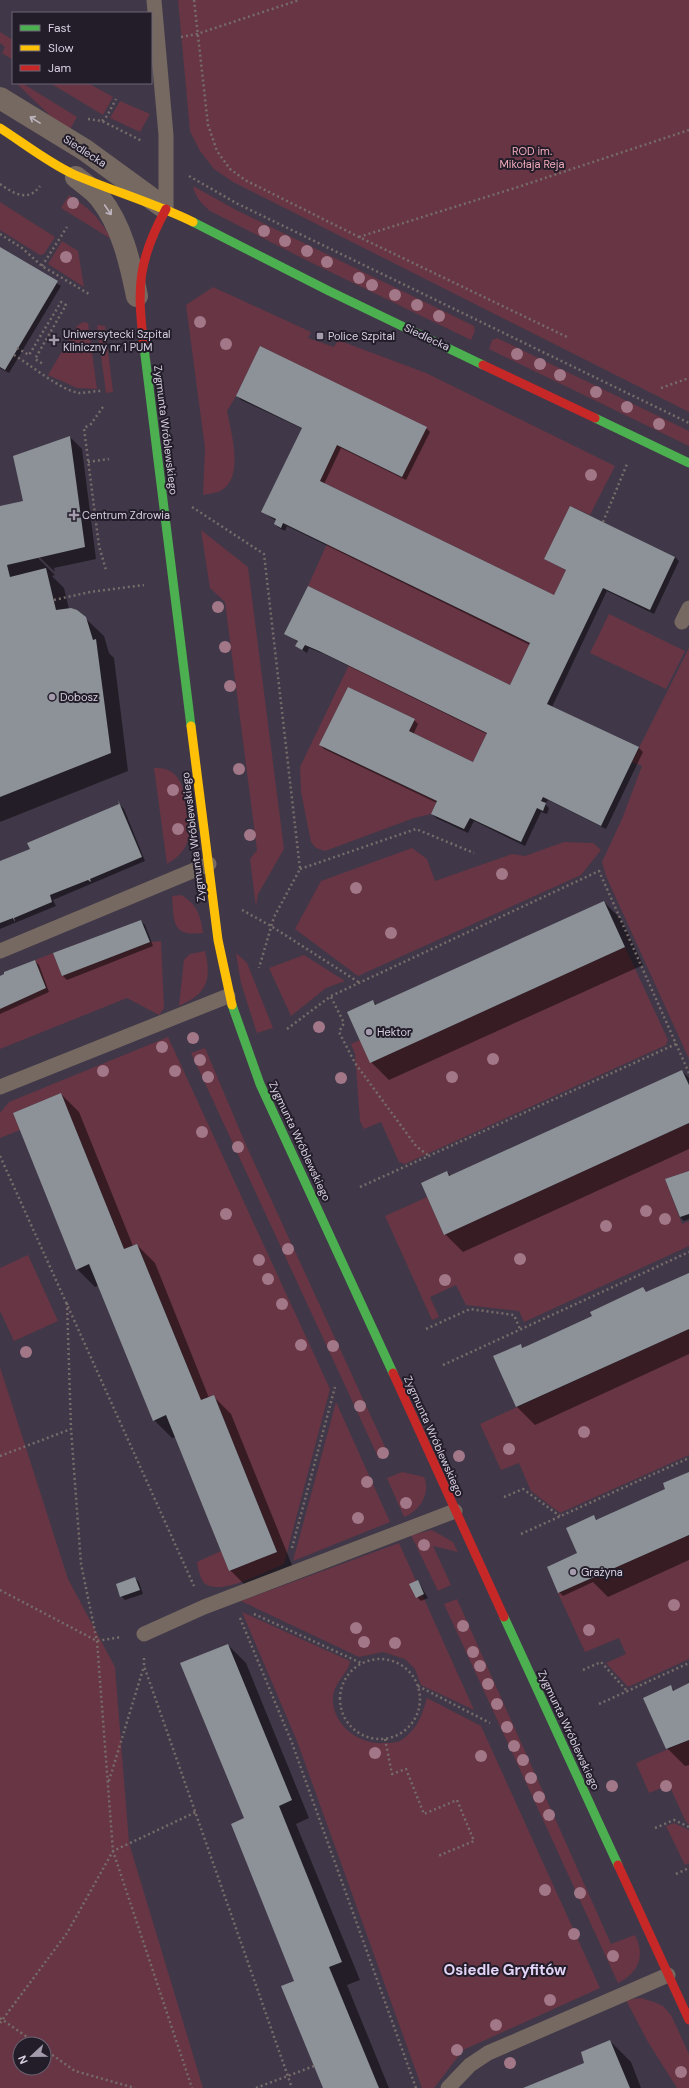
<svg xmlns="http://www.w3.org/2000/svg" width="689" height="2088" font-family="'DM Sans',sans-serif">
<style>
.green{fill:#673543;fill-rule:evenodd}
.shadow{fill:#0007}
.building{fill:#8d9298}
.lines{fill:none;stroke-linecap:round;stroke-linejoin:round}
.path{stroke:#766c6a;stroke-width:2.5;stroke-dasharray:2 3;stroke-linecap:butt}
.lane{stroke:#766961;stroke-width:15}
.street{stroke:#766961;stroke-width:22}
.fast{stroke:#4caf50;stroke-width:9}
.slow{stroke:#ffc107;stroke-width:9}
.jam{stroke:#c62828;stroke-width:9}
.tree{fill:#a27787}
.oneway{stroke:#c0b6c2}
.poi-dot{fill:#a39bac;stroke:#231d2a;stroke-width:1.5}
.labels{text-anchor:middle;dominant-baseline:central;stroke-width:4;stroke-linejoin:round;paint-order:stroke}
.street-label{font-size:11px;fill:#d8d0e2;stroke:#231d2a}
.park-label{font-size:11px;fill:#f3abba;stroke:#231d2a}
.poi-label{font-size:11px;fill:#d8d0e2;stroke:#231d2a;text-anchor:start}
.district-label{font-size:15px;font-weight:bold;fill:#e3d3f6;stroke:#231d2a}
</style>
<rect width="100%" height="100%" fill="#403848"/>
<path class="green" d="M178 0H689V412L233 182 214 169 200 151 190 131Z
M0 32 13 40V60L2 53 5 47 0 43Z
M16 83H22L77 117 69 131 62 127Z
M50 83H88L113 97 103 115Z
M120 101 150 114 140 132 110 118Z
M193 186 236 210 474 326 475 331 471 340 310 262 210 211C202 204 195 197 193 186Z
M69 195C88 207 101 219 111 239L61 208Z
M0 202 55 237 44 254 40 255 0 230Z
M62 241 78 251 84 287 48 264Z
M213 287 311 332 308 338 334 347 338 340 426 373 615 466 590 515 570 506 544 559 566 570 554 595 320 481 337 445 402 477 426 427 260 346 236 396 227 411C231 433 246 480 218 492 214 493 208 494 203 495L205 448 186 305Z
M83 322 88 323 97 389 77 388 48 375 77 326Z
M97 325 105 326 113 392 106 393Z
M497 338 689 431V446L489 349 492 340Z
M201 530 248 567 284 849 258 894 256 907 250 859 257 850 225 602 210 588Z
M327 544 530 643 510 685 308 586Z
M609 614 685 651 666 689 590 653Z
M689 648V1059L606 876 602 862 622 819 642 766 632 762Z
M349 665 487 733 473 762 409 731 415 719 348 687 319 745 437 801 431 814 414 818 325 851 316 848 311 842 301 792 300 767Z
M154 768C182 766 185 792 187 814 188 824 191 835 186 845 182 854 175 859 167 864Z
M564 842 593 843 601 850 581 875 358 976 295 929 321 881 412 848 427 859 435 881 512 854 525 856Z
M181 895C197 904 201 916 203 933 171 937 174 921 172 896Z
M161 941 164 1008 159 1015 127 998 0 1049V1009L46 988 35 960 53 953 62 976 150 942Z
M625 947 668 1040 666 1045 405 1164 399 1162 381 1122 364 1129 360 1121 355 1054 351 1044 360 1040 370 1063Z
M205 951C212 980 207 994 179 1006L184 960 190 954Z
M236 953 247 963 273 1028 257 1033 241 983Z
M304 955 345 981 326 988 291 1016 269 968Z
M168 1037 330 1389 284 1564C267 1571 219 1597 204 1583 200 1578 198 1569 197 1562L221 1551 229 1571 277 1552 214 1395 201 1400 137 1244 124 1249 61 1093 13 1113 20 1130 0 1138V1113L9 1102Z
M205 1048 246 1145 387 1451 389 1455 379 1459 191 1053Z
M689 1123V1171L665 1179 682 1224 689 1221V1246L524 1322 519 1311 466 1305 456 1285 430 1297 439 1317 432 1320 385 1216 427 1197 444 1235Z
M28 1255 58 1321 14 1341 0 1311V1268Z
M689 1329V1455L560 1513 531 1491 519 1463 501 1470 480 1424Z
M0 1367 68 1579 115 1667 129 1843 203 2088H0ZM20 2044H44V2068H20Z
M336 1402 390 1522 293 1561Z
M402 1472 424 1477C431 1493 420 1511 404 1517L387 1478Z
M432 1530 453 1542 458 1552 433 1546 451 1585 438 1591 411 1535Z
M689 1535V1659L628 1687 606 1663 626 1654 619 1638 585 1652 558 1593Z
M399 1543 474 1710 421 1685 415 1669 405 1659 383 1652 359 1657 241 1601Z
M457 1599 611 1944 635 1935C646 1957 638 1973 618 1983L444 1604Z
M242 1612 350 1661C349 1674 331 1683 333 1703 336 1728 361 1745 385 1743 391 1743 398 1743 403 1739 418 1728 422 1715 427 1698L481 1726 600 1988 463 2050 434 2088H422L297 1741Z
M689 1740V1824L686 1822 669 1785 649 1793 636 1763Z
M674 1823 689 1830V1863L685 1865 666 1826Z
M641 1998 654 2002 663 2006 671 2015 689 2054V2088H677L648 2042 626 2000Z"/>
<path class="shadow" d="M0 248 61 286 9 373 0 368Z
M237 396 426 428 430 432 406 480 341 448 324 484 555 596 567 571 545 559 571 507 675 557 679 561 654 614 607 591 552 707 639 748 643 752 606 829 548 800 545 804 549 808 547 814 541 812 525 846 474 821 468 833 436 818 432 814 437 803 324 749 320 745 414 720 418 724 413 735 473 764 487 734 324 654 309 648 307 653 297 646 298 642 286 634 510 686 530 645 287 526 285 531 279 528 275 524 276 521 263 512 303 429 241 400Z
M70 437 82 449 96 559 54 568 55 572 35 553 34 554 55 575 52 576 64 588 69 609 85 618 104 636 109 653 114 658 128 771 0 822V508L26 502Z
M120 805 124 809 145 861 53 900 56 906 0 929V862L31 850 28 844Z
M604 902 622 920 643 965 389 1080 371 1062 373 1001 377 1005Z
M141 921 145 925 153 946 67 980 63 976 54 954Z
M35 961 39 965 49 992 0 1014V977Z
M682 1071 689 1078V1149L463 1252 445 1234 447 1172 451 1176Z
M61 1094 79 1112 133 1246 137 1245 155 1263 209 1398 213 1396 231 1414 294 1570 248 1588 230 1570 176 1437 172 1438 154 1420 99 1285 95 1287 77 1269Z
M689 1172V1219L684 1221 680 1217Z
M689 1274V1354L535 1425 517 1407 520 1345 524 1349 594 1317 643 1289 647 1293Z
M689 1473V1560L608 1597 593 1582 563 1596 559 1592 594 1516 598 1521 667 1489Z
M135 1578 139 1582 143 1594 125 1600 121 1596Z
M418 1581 428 1598 421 1601 417 1597Z
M228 1645 246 1663 309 1818 296 1824 360 1980 347 1985 389 2088H324L295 1981 245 1819Z
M689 1684V1765L685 1766 667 1748 671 1687 675 1691Z
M610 2041 631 2062 641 2088H525L585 2063Z"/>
<path class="building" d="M0 247 58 281 5 370 0 367Z
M260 346 427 427 402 477 337 445 320 481 554 595 566 570 544 559 570 506 675 557 650 610 603 588 547 704 639 747 601 826 543 797 541 801 546 803 543 811 537 808 521 842 470 818 464 829 431 814 437 801 319 745 348 687 415 719 409 731 473 762 487 733 319 651 305 645 302 650 295 646 298 641 284 634 308 586 510 685 530 643 283 523 281 528 274 524 276 519 261 512 302 428 236 396Z
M70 436 85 547 7 565 10 577 46 568 56 610 71 608 77 610 86 617 93 640 96 639 111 753 0 797V506L23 501 13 456Z
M118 800 142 857 90 879 91 882 88 880 50 895 52 902 14 918 15 922 13 918 0 923V861L30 849 27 843 119 804Z
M604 901 625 947 370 1063 347 1012 373 1000 375 1005Z
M141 920 150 942 62 976 53 953Z
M35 960 46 988 0 1009V976L4 974V972Z
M682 1070 689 1085V1123L444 1235 421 1183 447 1171 449 1176Z
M61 1093 124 1249 137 1244 201 1400 214 1395 277 1552 229 1571 166 1415 153 1421 89 1264 76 1270 13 1113Z
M689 1171V1214L680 1217 665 1179Z
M689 1273V1329L516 1407 493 1356 521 1344 522 1348 527 1346 592 1316 590 1312 643 1287 646 1292Z
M689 1472V1535L558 1593 547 1567 577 1553 566 1528 594 1515 596 1520 665 1489 663 1483Z
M135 1577 140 1590 120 1597 116 1584Z
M418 1580 424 1594 416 1598 409 1584Z
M228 1644 292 1800 279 1806 342 1962 329 1967 379 2088H323L281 1986 294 1981 231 1824 244 1818 180 1663Z
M689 1683V1740L666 1749 643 1698 671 1685 673 1691Z
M610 2040 630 2088H523L584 2063 581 2052Z"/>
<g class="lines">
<path class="path" d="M194 0 208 125 217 151 230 169 245 180 359 237 567 337
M181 37 197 34 299 0
M88 119 102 121 142 141
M102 121 107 116 116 99
M189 176 236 203 689 423
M0 184C13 193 28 203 40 186
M0 234 22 248 42 266 89 294
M359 237 518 187 689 130
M42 266 67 227
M17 348 29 355 61 302 66 305 35 359 43 364
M14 355C31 365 60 390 79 393 86 393 94 391 101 391
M661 388 689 378
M103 407 91 424 84 428 99 546 106 570
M88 462 109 459
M192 507 264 554 300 869 274 917 259 968
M95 517 116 514
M603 522 627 464
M54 600 90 592 144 585
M300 869 416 829 474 853
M242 910 271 926 360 983
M331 997 344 1023 339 1032 355 1063 416 1146 429 1156
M287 1029 331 996 599 871 689 1073
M0 1156 194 1586
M360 1187 676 1044
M67 1303 71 1429 81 1564 97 1641 113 1851 192 2088
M426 1329 470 1309 514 1315 520 1329
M443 1365 689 1252
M0 1456 71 1429
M504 1497 523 1489 560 1516
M521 1534 689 1458
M292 1548 335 1387
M0 1590 97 1641 121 1637
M254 1614 361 1663
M240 1618 292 1743 416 2088
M144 1658V1666L292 2088
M340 1699a40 40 0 1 1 80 0a40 40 0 1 1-80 0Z
M583 1670 601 1662 628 1692
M418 1686 490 1723
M599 1704 689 1663
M385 1739 392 1774 406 1769 424 1814 457 1800 474 1841 438 1856
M109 1781 144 1666
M655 1828 674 1820 689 1827
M676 1874 689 1868
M0 2018 37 2044
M0 2023 67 1933 113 1851 196 1812
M44 2049 75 2071 135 2088
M256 2088 314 2066"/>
<path class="lane" d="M154 0 166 135V209
M682 622 689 608
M0 951 209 864
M0 1087 228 996
M144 1634 204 1607 455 1511
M448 2088 470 2065 488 2053 668 1975"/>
<path class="street" d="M0 98 85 150 162 206
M76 177C84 184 94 190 100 198 122 226 130 262 137 296"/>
<path class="fast" d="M193 222 329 291 483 365
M144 347 191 726
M595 418 689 463
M232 1005 260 1084 393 1373
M504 1617 618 1865"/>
<path class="slow" d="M0 128C22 142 49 163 73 174 112 191 154 203 193 222
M191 726 218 940 232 1005"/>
<path class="jam" d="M144 347C137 288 137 262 166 209
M483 365 595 418
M393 1373 504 1617
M618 1865 689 2020"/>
</g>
<g class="tree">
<circle cx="73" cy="203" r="6"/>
<circle cx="264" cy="231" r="6"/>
<circle cx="285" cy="241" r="6"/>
<circle cx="307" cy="251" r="6"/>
<circle cx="66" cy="257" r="6"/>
<circle cx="327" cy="262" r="6"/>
<circle cx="359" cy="278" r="6"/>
<circle cx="372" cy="285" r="6"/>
<circle cx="395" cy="295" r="6"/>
<circle cx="417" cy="305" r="6"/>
<circle cx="439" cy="316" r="6"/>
<circle cx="200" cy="322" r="6"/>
<circle cx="226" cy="344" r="6"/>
<circle cx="517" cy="354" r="6"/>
<circle cx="540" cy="364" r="6"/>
<circle cx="560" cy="375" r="6"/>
<circle cx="596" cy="392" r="6"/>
<circle cx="627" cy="407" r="6"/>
<circle cx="659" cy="424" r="6"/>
<circle cx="591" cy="475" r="6"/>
<circle cx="218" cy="607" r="6"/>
<circle cx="225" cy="647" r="6"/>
<circle cx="230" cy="686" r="6"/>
<circle cx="239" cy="769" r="6"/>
<circle cx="173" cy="790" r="6"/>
<circle cx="178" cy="829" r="6"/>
<circle cx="250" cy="835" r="6"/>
<circle cx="502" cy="874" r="6"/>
<circle cx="356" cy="888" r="6"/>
<circle cx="391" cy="933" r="6"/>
<circle cx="319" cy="1027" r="6"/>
<circle cx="193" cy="1038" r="6"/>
<circle cx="162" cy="1047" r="6"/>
<circle cx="493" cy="1059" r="6"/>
<circle cx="200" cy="1060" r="6"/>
<circle cx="103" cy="1071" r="6"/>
<circle cx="175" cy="1071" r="6"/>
<circle cx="208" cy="1077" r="6"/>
<circle cx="452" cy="1077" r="6"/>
<circle cx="341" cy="1078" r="6"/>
<circle cx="202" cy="1132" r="6"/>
<circle cx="238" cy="1147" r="6"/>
<circle cx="646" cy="1211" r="6"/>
<circle cx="226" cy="1214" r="6"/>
<circle cx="665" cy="1219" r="6"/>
<circle cx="606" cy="1226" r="6"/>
<circle cx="288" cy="1249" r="6"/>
<circle cx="520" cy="1259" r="6"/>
<circle cx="259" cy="1260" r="6"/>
<circle cx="268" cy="1279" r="6"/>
<circle cx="445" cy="1280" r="6"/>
<circle cx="282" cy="1304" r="6"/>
<circle cx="301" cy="1345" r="6"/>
<circle cx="333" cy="1346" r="6"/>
<circle cx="26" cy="1352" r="6"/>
<circle cx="360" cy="1406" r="6"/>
<circle cx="584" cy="1432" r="6"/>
<circle cx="509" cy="1449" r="6"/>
<circle cx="383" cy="1453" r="6"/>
<circle cx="459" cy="1456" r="6"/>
<circle cx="367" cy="1482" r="6"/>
<circle cx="406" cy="1503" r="6"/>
<circle cx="358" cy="1518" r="6"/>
<circle cx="424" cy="1545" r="6"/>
<circle cx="674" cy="1605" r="6"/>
<circle cx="463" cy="1626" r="6"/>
<circle cx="356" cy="1628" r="6"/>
<circle cx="589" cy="1630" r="6"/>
<circle cx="364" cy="1642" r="6"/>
<circle cx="395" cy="1643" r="6"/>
<circle cx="473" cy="1652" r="6"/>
<circle cx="480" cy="1666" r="6"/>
<circle cx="488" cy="1684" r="6"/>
<circle cx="497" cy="1704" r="6"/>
<circle cx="507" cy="1727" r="6"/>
<circle cx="514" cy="1746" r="6"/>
<circle cx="375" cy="1753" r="6"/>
<circle cx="481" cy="1756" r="6"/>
<circle cx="523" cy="1760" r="6"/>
<circle cx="531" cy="1778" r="6"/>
<circle cx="612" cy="1786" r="6"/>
<circle cx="666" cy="1786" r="6"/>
<circle cx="539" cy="1797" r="6"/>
<circle cx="549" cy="1815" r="6"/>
<circle cx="545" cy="1890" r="6"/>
<circle cx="580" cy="1893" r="6"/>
<circle cx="574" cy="1934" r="6"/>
<circle cx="613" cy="1956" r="6"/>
<circle cx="550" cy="2000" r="6"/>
<circle cx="496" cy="2025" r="6"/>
<circle cx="457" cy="2050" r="6"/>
<circle cx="510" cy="2063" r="6"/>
<circle cx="681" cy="2072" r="6"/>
</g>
<defs><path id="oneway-shaft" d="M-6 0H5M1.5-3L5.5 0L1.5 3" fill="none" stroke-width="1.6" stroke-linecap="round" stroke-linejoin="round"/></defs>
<g class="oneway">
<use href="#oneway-shaft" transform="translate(35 120) rotate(-148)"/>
<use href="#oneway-shaft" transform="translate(108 210) rotate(56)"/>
</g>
<g class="poi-dot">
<rect x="316" y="332" width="8" height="8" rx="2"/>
<path d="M52 334h4v4h4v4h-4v4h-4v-4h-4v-4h4z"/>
<path d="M72 509h4v4h4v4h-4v4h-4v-4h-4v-4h4z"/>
<circle cx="52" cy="697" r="4"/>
<circle cx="369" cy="1032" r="4"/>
<circle cx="573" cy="1572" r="4"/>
</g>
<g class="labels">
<g class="street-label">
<text transform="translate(85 151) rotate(33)">Siedlecka</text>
<text transform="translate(427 337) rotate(25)">Siedlecka</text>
<text transform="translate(166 430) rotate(83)">Zygmunta Wróblewskiego</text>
<text transform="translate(193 837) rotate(-97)">Zygmunta Wróblewskiego</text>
<text transform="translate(300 1141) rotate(65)">Zygmunta Wróblewskiego</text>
<text transform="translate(434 1436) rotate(66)">Zygmunta Wróblewskiego</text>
<text transform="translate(569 1730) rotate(65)">Zygmunta Wróblewskiego</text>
</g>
<g class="park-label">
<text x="532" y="151">ROD im.<tspan x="532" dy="13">Mikołaja Reja</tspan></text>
</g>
<g class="poi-label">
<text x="63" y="334">Uniwersytecki Szpital<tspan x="63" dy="13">Kliniczny nr 1 PUM</tspan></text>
<text x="328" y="336">Police Szpital</text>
<text x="82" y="515">Centrum Zdrowia</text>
<text x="60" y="697">Dobosz</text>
<text x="377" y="1032">Hektor</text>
<text x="581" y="1572">Grażyna</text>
</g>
<g class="district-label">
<text x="505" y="1970">Osiedle Gryfitów</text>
</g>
</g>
<rect x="12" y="12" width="140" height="72" fill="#231d2a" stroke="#6b6574"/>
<rect x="20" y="25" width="20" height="6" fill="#4caf50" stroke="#6b6574"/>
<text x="48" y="32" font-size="12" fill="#d8d0e2">Fast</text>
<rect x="20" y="45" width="20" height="6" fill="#ffc107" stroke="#6b6574"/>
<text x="48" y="52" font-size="12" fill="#d8d0e2">Slow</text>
<rect x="20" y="65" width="20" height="6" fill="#c62828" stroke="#6b6574"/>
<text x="48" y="72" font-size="12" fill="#d8d0e2">Jam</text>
<g transform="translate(32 2056) rotate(248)"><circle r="19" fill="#231d2a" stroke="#6b6574"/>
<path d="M0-3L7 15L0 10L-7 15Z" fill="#a39bac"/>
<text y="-6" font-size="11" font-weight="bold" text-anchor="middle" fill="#d8d0e2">N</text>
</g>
</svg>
